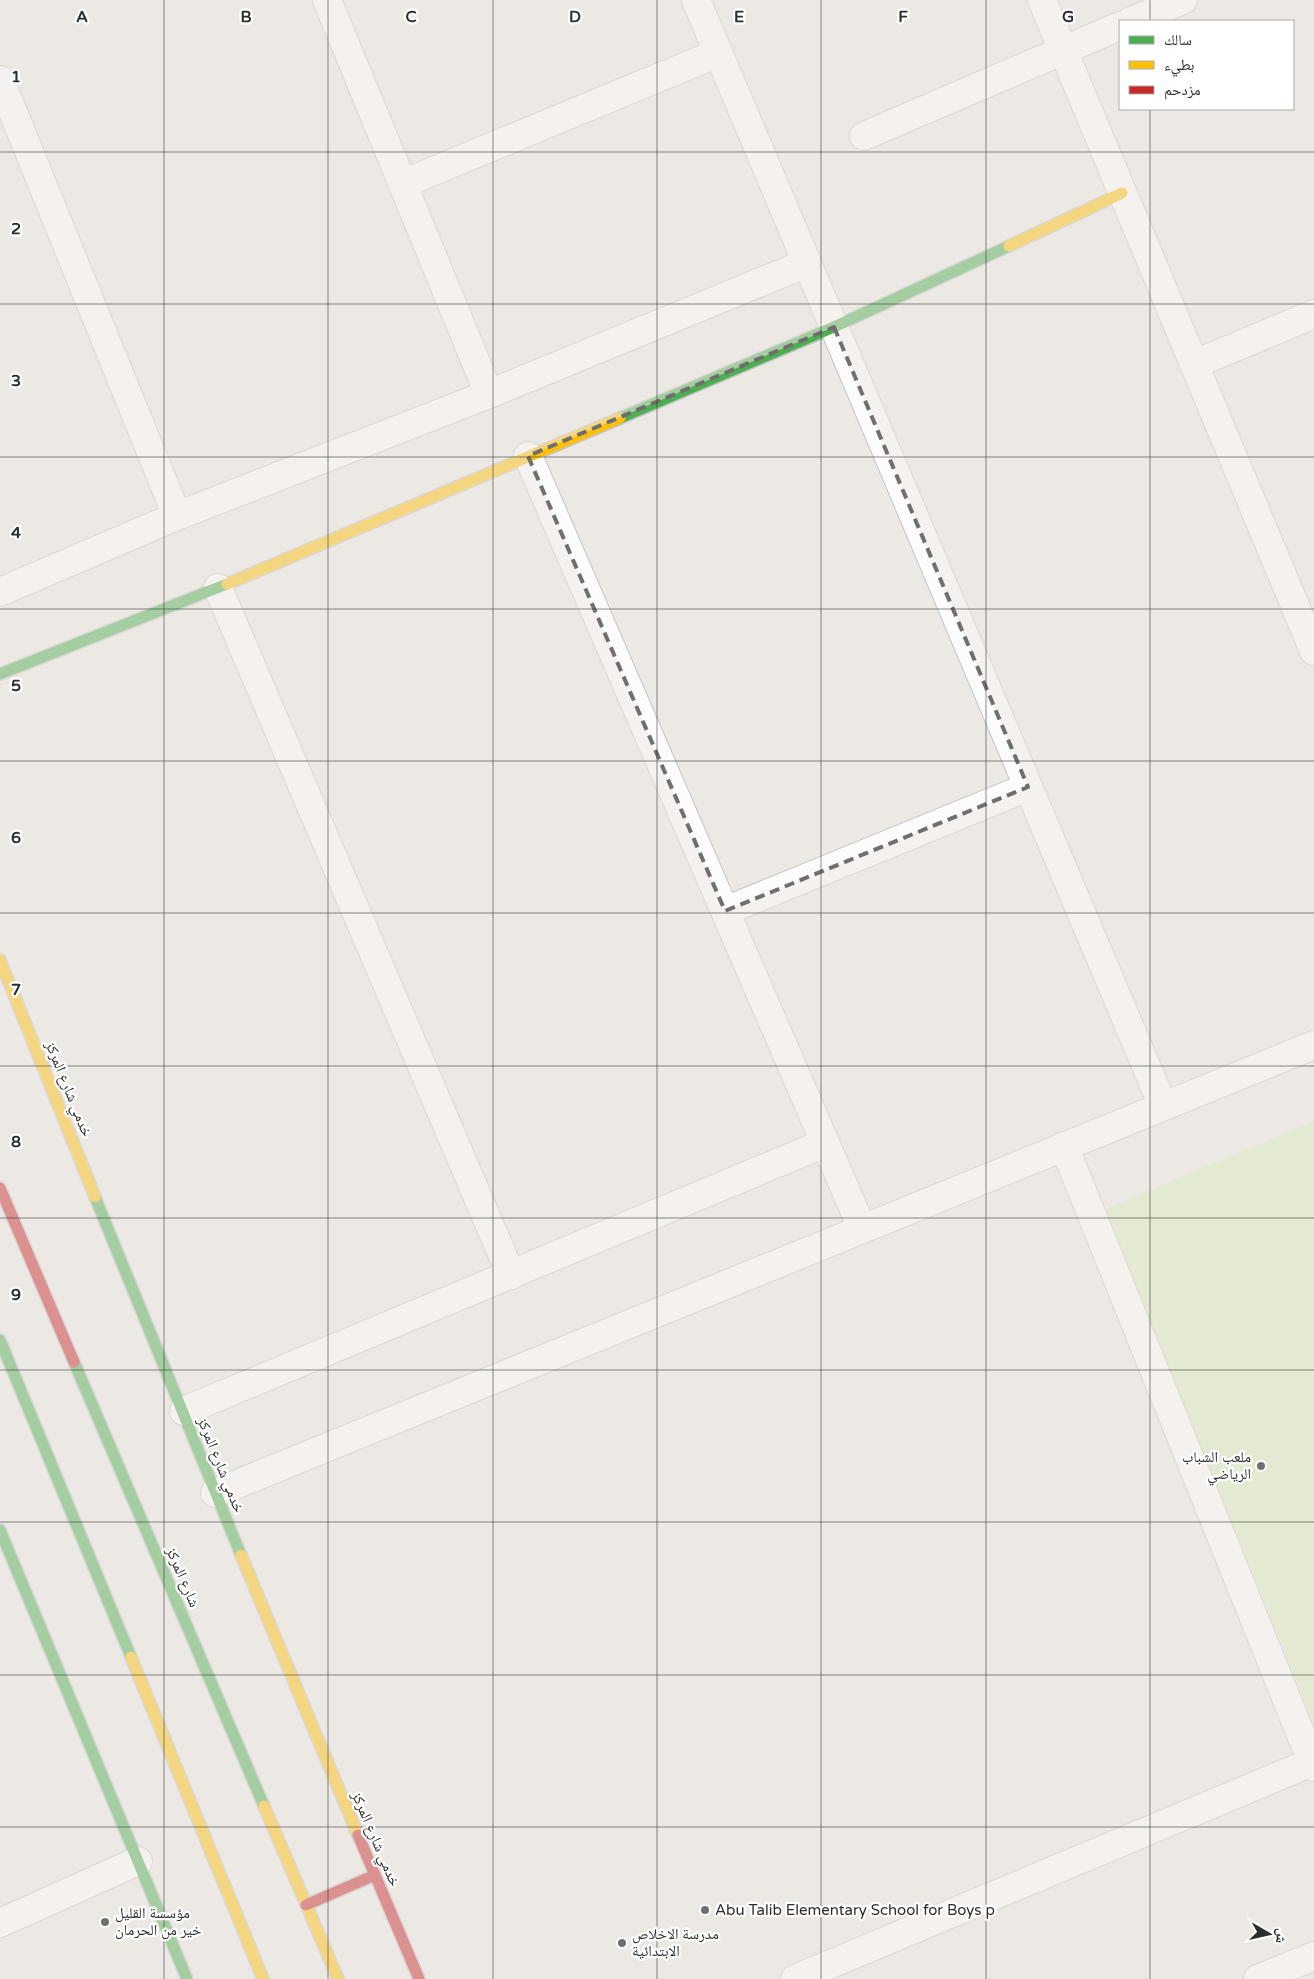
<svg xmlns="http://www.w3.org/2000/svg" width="1314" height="1979" font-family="'Varela Round','Noto Naskh Arabic',sans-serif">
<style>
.pitch{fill:#d9eabb}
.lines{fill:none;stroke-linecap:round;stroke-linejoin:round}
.street-casing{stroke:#c5c4c5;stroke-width:30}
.fast-casing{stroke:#c5c4c5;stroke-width:14}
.slow-casing{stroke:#c5c4c5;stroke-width:14}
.jam-casing{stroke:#c5c4c5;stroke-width:14}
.street{stroke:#fcfcfb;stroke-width:28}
.fast{stroke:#4caf50;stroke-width:11}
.slow{stroke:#ffc107;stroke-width:11}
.jam{stroke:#c62828;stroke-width:11}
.marked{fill:none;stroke:#706f6e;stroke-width:4;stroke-dasharray:10 6;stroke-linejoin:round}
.grid{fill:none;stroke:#2e2e2e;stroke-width:1;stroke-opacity:0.55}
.poi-dot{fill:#706f6e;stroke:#fff;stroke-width:2}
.labels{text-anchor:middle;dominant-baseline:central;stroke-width:4.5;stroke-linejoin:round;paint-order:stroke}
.street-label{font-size:15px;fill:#2e2e2e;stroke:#fff}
.poi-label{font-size:15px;fill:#2e2e2e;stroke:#fff;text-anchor:start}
.grid-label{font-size:16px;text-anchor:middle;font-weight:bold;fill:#2e2e2e;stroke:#fff;stroke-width:4.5;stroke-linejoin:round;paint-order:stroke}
</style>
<rect width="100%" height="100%" fill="#ece8e4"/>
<path class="pitch" d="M1314 1121V1722L1103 1210Z"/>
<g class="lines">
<g class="street-casing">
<path id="street" d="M327 0 489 394
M696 0 1163 1106
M1042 0 1314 651
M1131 21 1183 0
M0 80 177 516
M864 136 1120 26
M402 184 718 53
M1195 364 1314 314
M528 456 862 1228
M218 588 511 1275
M0 592 177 516 489 394 807 263
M725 911 1028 787
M1064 1146 1314 1767
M184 1411 825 1143
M215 1493 1314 1045
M0 1923 138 1861
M795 1979 1312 1762
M1258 1979 1314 1956"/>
</g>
<g class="fast-casing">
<path id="fast" d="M620 418 834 327 1009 246
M0 674 227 584
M95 1197 241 1555
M0 1340 131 1657
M74 1362 264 1806
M0 1530 187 1979"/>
</g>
<g class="slow-casing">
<path id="slow" d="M1009 246 1122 193
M227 584 620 418
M0 960 95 1197
M241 1555 358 1835
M131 1657 263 1979
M264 1806 338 1979"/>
</g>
<g class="jam-casing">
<path id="jam" d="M0 1188 74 1362
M358 1835 419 1979
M306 1905 375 1875"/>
</g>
<use href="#street" class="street"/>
<use href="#fast" class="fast"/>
<use href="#slow" class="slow"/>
<use href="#jam" class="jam"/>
</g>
<path d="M0 0H1314V1979H0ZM834 327 1028 787 725 911 528 456Z" fill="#ece8e4" fill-opacity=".55" fill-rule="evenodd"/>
<path class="marked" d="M834 327 1028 787 725 911 528 456Z"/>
<path class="grid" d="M164 0V1979M328 0V1979M493 0V1979M657 0V1979M821 0V1979M986 0V1979M1150 0V21M1150 109V1979M0 152H1314M0 304H1314M0 457H1314M0 609H1314M0 761H1314M0 913H1314M0 1066H1314M0 1218H1314M0 1370H1314M0 1522H1314M0 1675H1314M0 1827H1314"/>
<g class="poi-dot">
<circle cx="1261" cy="1466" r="5"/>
<circle cx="705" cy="1910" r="5"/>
<circle cx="105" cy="1922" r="5"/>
<circle cx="622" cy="1943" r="5"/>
</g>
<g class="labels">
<g class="street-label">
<text transform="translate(69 1089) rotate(68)">خدمي شارع المركز</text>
<text transform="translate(221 1465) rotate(68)">خدمي شارع المركز</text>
<text transform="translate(183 1577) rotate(67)">شارع المركز</text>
<text transform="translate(376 1839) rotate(67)">خدمي شارع المركز</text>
</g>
<g class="poi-label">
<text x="1251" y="1457" text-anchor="end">ملعب الشباب<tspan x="1251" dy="17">الرياضي</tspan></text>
<text x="715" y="1910">Abu Talib Elementary School for Boys p</text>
<text x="115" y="1913">مؤسسة القليل<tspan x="115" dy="17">خير من الحرمان</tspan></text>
<text x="632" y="1934">مدرسة الاخلاص<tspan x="632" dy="17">الابتدائية</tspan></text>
</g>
</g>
<g class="grid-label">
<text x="82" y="22">A</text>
<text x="246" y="22">B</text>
<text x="411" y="22">C</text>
<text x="575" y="22">D</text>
<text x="739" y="22">E</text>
<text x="903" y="22">F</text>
<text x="1068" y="22">G</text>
<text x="16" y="82">1</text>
<text x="16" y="234">2</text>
<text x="16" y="386">3</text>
<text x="16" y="538">4</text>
<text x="16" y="691">5</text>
<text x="16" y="843">6</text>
<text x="16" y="995">7</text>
<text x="16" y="1147">8</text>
<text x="16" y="1300">9</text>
</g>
<rect x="1119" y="20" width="175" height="90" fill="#ffffff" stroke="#ababab"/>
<rect x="1129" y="36" width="25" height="8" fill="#4caf50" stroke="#ababab"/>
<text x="1164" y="45" font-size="15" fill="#2e2e2e">سالك</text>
<rect x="1129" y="61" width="25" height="8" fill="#ffc107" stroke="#ababab"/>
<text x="1164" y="70" font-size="15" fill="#2e2e2e">بطيء</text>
<rect x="1129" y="86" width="25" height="8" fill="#c62828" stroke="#ababab"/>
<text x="1164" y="95" font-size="15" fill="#2e2e2e">مزدحم</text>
<g transform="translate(1269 1934) rotate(99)" stroke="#ffffff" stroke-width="4" paint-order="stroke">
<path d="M0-4L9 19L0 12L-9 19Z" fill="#2e2e2e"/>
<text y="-8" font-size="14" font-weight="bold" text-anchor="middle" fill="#2e2e2e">ش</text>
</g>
</svg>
